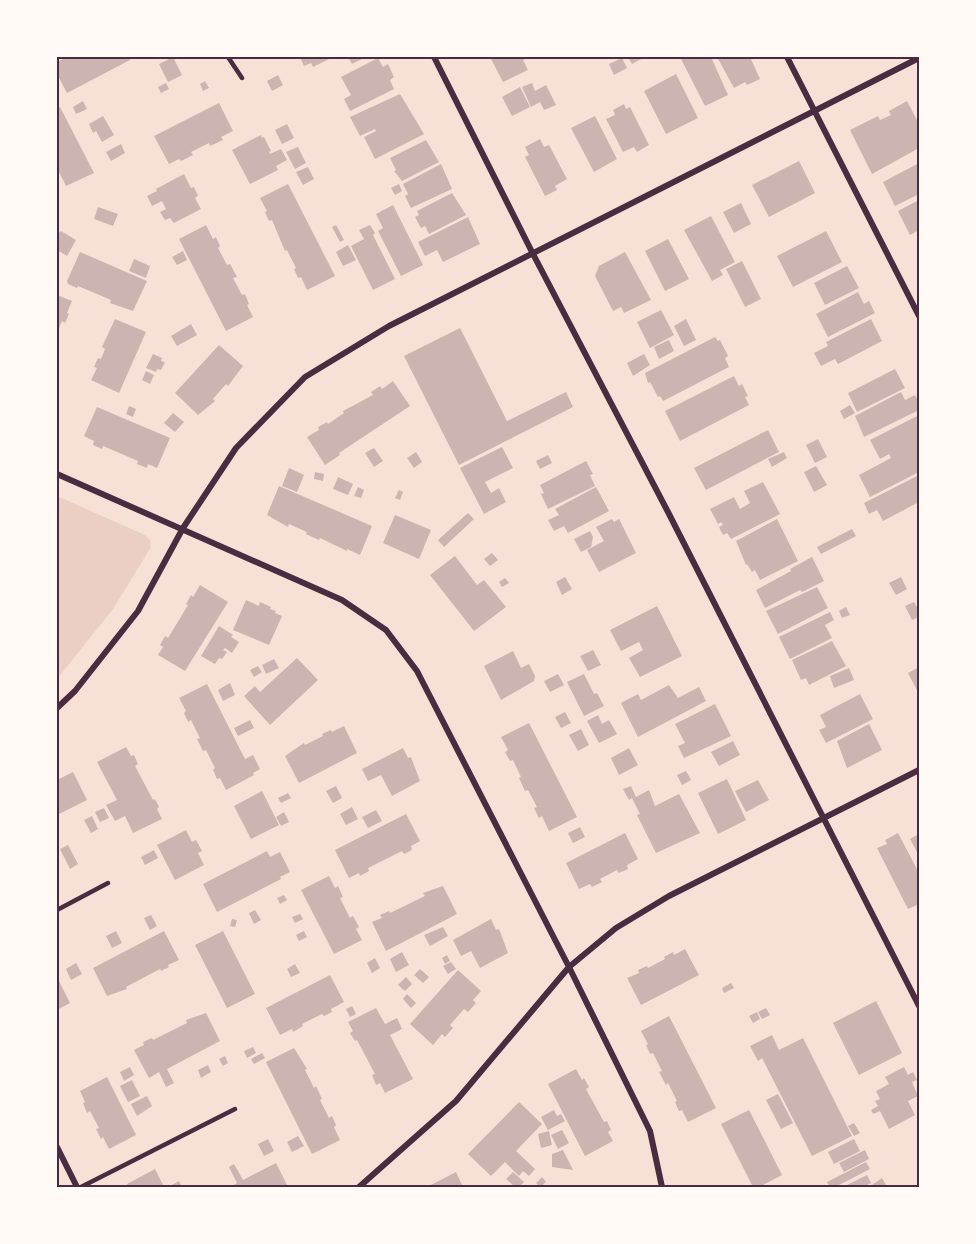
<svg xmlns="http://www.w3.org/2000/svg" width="976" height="1244" font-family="'Exo 2',sans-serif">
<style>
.green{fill:#ebcfc5}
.building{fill:#ccb4b1}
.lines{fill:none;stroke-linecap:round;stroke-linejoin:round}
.service{stroke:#4a2c40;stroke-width:4.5}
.minor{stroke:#4a2c40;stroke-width:6}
.neatline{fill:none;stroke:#4a2c40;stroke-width:2}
</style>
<rect width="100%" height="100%" fill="#f7e1d7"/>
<path class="green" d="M57 496 145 535 150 540 151 547 113 609 57 679Z"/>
<path class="building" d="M67 57H129L130 60 67 93 57 74V62Z
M173 57 182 75 168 82 159 64Z
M300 57H333L313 67 311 63 304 66Z
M348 57H366L352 64Z
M490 57H530L523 60 528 70 503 82Z
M628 57H645L632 64Z
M680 57H711L728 95 705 106Z
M717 57H750L760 79 747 85 745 82 734 88Z
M378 58 383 67 388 64 394 77 390 80 394 89 350 111 344 99 351 95 341 77Z
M622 58 627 68 614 75 609 64Z
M676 74 698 118 666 134 644 91Z
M278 75 283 85 272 91 267 81Z
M205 81 209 88 203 91 200 84Z
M166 83 169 89 161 93 158 87Z
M532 83 535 91 546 85 556 105 544 110 540 102 531 107 522 87Z
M520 87 530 107 512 116 502 97Z
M400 94 424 134 375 159 364 137 376 131 375 129 360 136 350 117Z
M83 101 87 109 76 114 73 107Z
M907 101 919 124V148L872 174 850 130 878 116 880 120 891 115 889 111Z
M219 103 233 131 221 137 223 140 210 146 209 143 191 152 193 155 181 161 179 159 169 164 154 136Z
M624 104 626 109 630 107 649 145 637 152 634 147 623 152 606 119 615 115 613 110Z
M60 107 94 173 66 186 57 168V109Z
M103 116 114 135 102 142 96 131 93 133 89 124Z
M595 116 617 159 594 172 571 128Z
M287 124 294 138 282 144 275 130Z
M261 135 262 138 264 137 271 151 269 152 270 154 281 149 287 160 276 166 278 170 250 184 232 150Z
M540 139 544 147 549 145 567 179 555 186 557 190 545 196 525 157 529 155 525 147Z
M426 140 439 162 402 181 394 171 396 170 390 158Z
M121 144 125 153 111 161 106 152Z
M298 147 306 163 295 169 286 152Z
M799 161 815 193 769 217 752 185Z
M919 163V194L895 206 883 182Z
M441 164 452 189 411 208 405 196 408 194 403 184Z
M308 167 314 179 303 185 296 172Z
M184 174 191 188 194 187 198 196 195 198 201 209 174 223 170 218 165 220 160 212 166 209 162 201 152 206 147 196 157 191 156 189Z
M288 184 335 276 307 290 301 277 298 278 294 269 296 268 287 250 285 251 272 220 269 221 265 212 267 211 260 198Z
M399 184 402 191 395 195 391 188Z
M452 193 466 215 429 234 425 226 421 228 415 217 419 215 417 211Z
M919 200V230L910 235 898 211Z
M741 203 751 224 734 233 723 212Z
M393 205 423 265 401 276 378 231 383 228 376 214Z
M98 207 118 214 113 226 94 219Z
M711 216 735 262 720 270 723 275 712 281 684 230Z
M468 217 480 244 443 262 437 250 425 256 418 242Z
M206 225 213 239 216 237 220 246 218 248 227 265 230 264 237 277 233 278 242 295 245 294 249 304 247 305 253 317 226 331 179 239Z
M336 225 344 240 340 242 332 227Z
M370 225 375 233 373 235 395 279 373 290 351 246 364 239 359 230Z
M61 231 76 240 67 256 57 250V234Z
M826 231 842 262 793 287 777 256Z
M668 239 689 279 665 291 645 251Z
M348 245 356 260 343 266 336 252Z
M183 251 187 260 177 265 172 257Z
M80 252 147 281 133 311 110 303 111 300 78 286 77 288 68 284 67 281Z
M625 252 651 300 624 313 621 307 613 311 595 276 599 266Z
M134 259 150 266 146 278 129 271Z
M742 261 761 299 745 307 726 269Z
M847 266 859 288 825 305 814 283Z
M858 292 864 304 869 301 875 313 828 337 816 314Z
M57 295 72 301 67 313 69 314 65 323 62 321 57 333Z
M661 310 674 335 650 348 637 322Z
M115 319 146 332 119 393 91 380 97 368 94 367 98 358 101 359 105 349 102 347Z
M686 319 696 340 684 346 674 326Z
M871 319 882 341 838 364 835 359 821 366 814 353 828 346 826 342Z
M191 324 197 335 177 346 171 336Z
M460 328 507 421 566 392 573 407 459 465 404 356Z
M715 337 718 341 720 340 728 356 725 358 729 367 663 401 660 396 658 397 650 382 648 383 645 373Z
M669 340 674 351 659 359 654 347Z
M219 345 243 366 228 386 226 384 213 399 215 401 198 415 175 393Z
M153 354 162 358 161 361 165 362 161 370 157 369 156 372 146 368Z
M644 354 650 365 633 376 627 363Z
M895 369 905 388 857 412 848 393Z
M146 371 154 375 150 384 142 380Z
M734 376 739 386 742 384 748 396 745 397 749 405 680 441 665 411Z
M393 381 410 406 339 453 340 455 325 465 307 437 319 430 318 427 327 422 328 424 344 413 343 411 373 395 371 392 380 386 382 389Z
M901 392 905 400 915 395 919 402V410L864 437 855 416Z
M850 405 855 413 844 419 840 411Z
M129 406 136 409 133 417 126 414Z
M97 407 170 438 157 468 148 464 147 468 137 464 138 461 103 446 102 449 93 445 94 441 84 436Z
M173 413 184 422 175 432 164 423Z
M919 415V472L870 497 859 475 891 458 889 454 880 459 870 440Z
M768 430 779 452 706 490 694 468Z
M818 439 827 457 815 463 806 445Z
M502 447 513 468 485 482 491 493 499 488 506 502 484 514 460 468Z
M374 448 383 461 374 467 365 453Z
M416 452 422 462 414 468 407 458Z
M784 452 787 458 772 467 768 459Z
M548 455 552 463 540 469 536 461Z
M586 461 593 474 590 475 595 486 548 509 541 494 544 493 540 485Z
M816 466 827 485 814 492 804 472Z
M289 468 304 475 297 492 282 486Z
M315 472 324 474 323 481 314 479Z
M919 475V502L883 521 877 510 869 514 864 503Z
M338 477 353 484 348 495 333 489Z
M763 482 780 514 731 539 727 533 723 535 719 527 723 525 721 522 718 524 710 509 734 497 740 509 750 503 744 491Z
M279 486 372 526 360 555 347 549V551L320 538 319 540 306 534 307 532 289 524 288 527 267 515Z
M358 487 364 490 361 498 354 496Z
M596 487 609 511 568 533 564 526 554 531 548 520 559 515 555 509Z
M399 490 403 492 400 500 395 498Z
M468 513 474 519 444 547 438 540Z
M395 515 431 530 419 559 383 543Z
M612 519 614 522 619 519 636 553 599 572 587 550 604 541 596 527Z
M777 519 798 561 760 580 755 570 752 572 747 564 746 565 736 541Z
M852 529 856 536 821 554 817 547Z
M590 531 593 537 591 547 581 552 574 539Z
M492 553 498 560 490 566 484 559Z
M455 556 477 585 484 580 506 607 474 631 430 575Z
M812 557 824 581 802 592 800 590 765 608 756 590 791 571 790 569Z
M565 577 572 589 562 595 556 582Z
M901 577 907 589 896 595 889 583Z
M505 578 509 583 502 587 499 582Z
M200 585 228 602 185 671 158 655 163 647 160 645 165 636 168 638 188 605 186 604 191 595 193 597Z
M817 587 828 608 778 634 766 611Z
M246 600 259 606 260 602 271 607 270 609 276 611 275 613 282 616 269 645 233 630Z
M914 602 919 611V617L912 620 905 606Z
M657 606 682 656 640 677 629 658 643 650 639 642 621 651 610 630Z
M846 607 850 615 842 618 839 611Z
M830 612 834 620 825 625 832 638 790 659 779 637Z
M219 626 233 635 231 637 239 642 232 653 225 648 223 650 227 652 222 659 219 658 215 664 201 656Z
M832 641 846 666 809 685 806 678 801 680 792 660Z
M593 650 601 665 588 671 580 656Z
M513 651 521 668 529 664 535 676 534 681 501 700 484 666Z
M297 658 318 680 270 725 244 696 255 686 260 692Z
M274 659 279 668 266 674 262 665Z
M258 666 262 672 254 677 250 670Z
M919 667V694L908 673Z
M849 668 854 680 834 688 830 676Z
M558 674 564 685 550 692 544 681Z
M584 674 594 694 597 693 604 706 584 716 567 682Z
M230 683 235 695 223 701 218 690Z
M207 684 245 759 253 755 260 769 253 773 254 775 226 790 220 778 217 779 213 770 215 768 206 750 203 751 197 739 200 738 191 720 188 722 184 713 186 711 179 698Z
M669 685 678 698 699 687 706 701 638 737 621 703 638 694 641 700Z
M860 694 873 719 826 743 819 730 826 727 820 715Z
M715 704 731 736 684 758 678 746 685 743 675 724Z
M565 712 571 723 561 728 555 717Z
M598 715 602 724 609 720 617 734 599 743 587 721Z
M250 720 254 728 238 736 234 728Z
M529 723 577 817 549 831 542 816 539 818 534 808 537 807 528 790 525 791 519 778 521 777 513 760 510 761 505 752 508 750 501 737Z
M869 724 882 750 847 768 837 741Z
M344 726 357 753 299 783 285 756 304 743 305 745 323 736 322 734 331 730 332 732Z
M581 729 589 745 578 751 569 735Z
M733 741 740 755 719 766 711 752Z
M126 747 131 756 134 755 138 764 135 766 153 800 155 799 159 807 157 809 162 819 133 833 125 816 115 821 106 805 117 800 97 762Z
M403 748 408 758 411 757 420 781 392 796 381 775 368 781 362 769Z
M629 748 638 765 619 775 611 758Z
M686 771 691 780 682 785 677 775Z
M73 772 87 800 57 815V780Z
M727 779 746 820 718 834 698 793Z
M758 780 769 800 746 812 735 791Z
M336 786 342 798 333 803 326 791Z
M631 786 636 797 649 790 655 806 679 794 700 833 656 853 637 815 640 814 632 798 629 800 623 789Z
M262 791 279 825 251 839 234 806Z
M288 793 291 798 281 803 278 798Z
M352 807 358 819 346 825 340 814Z
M104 808 109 818 100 822 95 812Z
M376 810 382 821 368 828 362 817Z
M284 812 289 822 281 826 276 817Z
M406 814 420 841 411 846 412 850 404 854 402 851 368 868 369 871 360 876 359 873 349 878 335 850Z
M92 816 98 829 91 833 84 820Z
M580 827 585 837 573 843 568 833Z
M186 830 192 842 196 840 202 851 198 853 204 865 175 880 157 845Z
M625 833 638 859 627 865 628 869 619 873 617 870 600 879 602 882 592 887 590 884 579 889 566 863Z
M898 833 919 873V904L908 909 877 848 887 844 885 840Z
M919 834V856L910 839Z
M68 845 78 864 70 869 60 849Z
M154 850 158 858 145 865 141 857Z
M267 851 270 857 280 852 290 872 280 877 281 879 217 912 203 884Z
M329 876 335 888 338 886 343 897 340 898 350 918 353 916 359 927 356 929 362 940 334 954 301 890Z
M443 886 457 914 386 951 372 922 382 918 380 915 389 911 390 913 425 896 423 893Z
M284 895 287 900 280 904 277 898Z
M255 910 261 920 254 924 249 913Z
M300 914 303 919 295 923 292 917Z
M151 915 157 926 150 930 144 918Z
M232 919 237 920 235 927 230 926Z
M491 919 496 930 499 929 508 953 480 968 471 951 461 956 453 940Z
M443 927 448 936 430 946 424 935Z
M116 931 122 943 112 948 106 936Z
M164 931 179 960 168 965 169 967 161 971 160 969 126 987 127 989 107 996 93 968Z
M223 931 255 994 227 1008 195 945Z
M304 931 307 937 299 941 296 935Z
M685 949 699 975 641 1005 627 978 639 973 638 970 647 966 648 968 665 959 664 957 673 952 674 955Z
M402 952 409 965 396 972 390 959Z
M447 955 450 961 445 964 442 958Z
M375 958 380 968 372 973 367 963Z
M451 962 456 969 448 974 443 966Z
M76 963 82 974 71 980 66 969Z
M295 964 300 973 291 977 287 969Z
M420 969 429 977 423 983 414 975Z
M458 970 481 991 473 1000 476 1003 468 1012 464 1009 450 1025 453 1028 445 1037 442 1034 433 1045 410 1024Z
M330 975 344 1002 331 1009 332 1012 324 1016 322 1014 302 1024 303 1026 293 1032 292 1029 280 1035 266 1008Z
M57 977 70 1003 57 1010Z
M406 977 412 984 405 991 398 985Z
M731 983 734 988 724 993 722 988Z
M407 994 416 1003 411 1008 403 999Z
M876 1001 902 1053 859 1075 833 1023Z
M352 1006 356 1014 350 1017 346 1009Z
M376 1008 385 1024 397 1018 402 1029 390 1035 413 1079 385 1093 380 1083 376 1085 372 1075 375 1074 357 1040 355 1041 350 1033 353 1031 348 1022Z
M766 1008 770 1015 762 1019 758 1012Z
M757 1012 760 1019 753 1023 749 1016Z
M206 1013 220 1041 167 1069 174 1083 166 1087 159 1072 149 1078 134 1050 144 1045 143 1042 152 1038 153 1040 187 1023 186 1020Z
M669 1016 716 1108 688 1122 682 1110 679 1111 675 1102 677 1101 668 1083 666 1085 659 1072 662 1071 653 1053 650 1054 646 1045 648 1044 641 1031Z
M772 1035 779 1050 803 1038 852 1136 812 1156 762 1058 758 1061 750 1046Z
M253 1047 256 1053 247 1058 244 1051Z
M294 1048 307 1069 305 1070 314 1088 316 1086 322 1099 320 1100 329 1118 332 1116 336 1125 334 1127 340 1140 312 1154 266 1062Z
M262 1053 265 1058 254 1064 251 1059Z
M225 1056 228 1063 223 1066 219 1059Z
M208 1065 211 1072 201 1078 198 1070Z
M130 1067 134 1075 124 1081 120 1072Z
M904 1067 908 1075 913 1072 917 1080 912 1082 918 1096 908 1101 915 1115 889 1129 880 1111 873 1114 871 1110 878 1106 875 1101 880 1099 876 1091 889 1084 885 1077Z
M576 1069 582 1080 584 1078 589 1087 586 1089 604 1122 607 1121 611 1130 608 1132 613 1141 585 1156 548 1084Z
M107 1077 136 1135 109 1149 103 1137 101 1139 96 1129 99 1128 90 1111 87 1113 83 1103 85 1102 80 1091Z
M132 1080 140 1096 128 1102 120 1086Z
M778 1094 793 1123 781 1129 766 1100Z
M147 1096 152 1106 137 1116 131 1104Z
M519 1102 542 1124 516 1151 535 1169 529 1176 523 1171 519 1176 505 1162 491 1176 468 1154Z
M554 1110 557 1116 561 1114 565 1121 548 1130 541 1117Z
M749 1110 782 1175 759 1187H753L721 1124Z
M854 1123 860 1133 854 1136 848 1126Z
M562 1130 569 1143 558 1149 551 1135Z
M549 1131 552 1145 541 1148 538 1134Z
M298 1136 304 1146 292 1152 287 1142Z
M268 1139 274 1151 264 1156 258 1144Z
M854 1139 860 1151 834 1164 828 1152Z
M563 1150 573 1170 552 1167V1154Z
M865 1150 869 1159 844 1172 839 1163Z
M866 1162 870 1169 835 1187H830L827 1182Z
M276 1163 288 1187H230L237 1183 229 1167 234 1164 243 1180Z
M155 1169 164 1187H129L127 1184Z
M456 1172 463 1187H427Z
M513 1172 524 1182 519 1187H515L506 1179Z
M867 1175 871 1183 863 1187H843Z
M542 1177 546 1182 540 1187 536 1183Z
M882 1178 886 1185 869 1187Z
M179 1181 182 1187H168Z"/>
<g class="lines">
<path class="service" d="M228 57 242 78
M57 910 108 883
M81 1187 235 1109"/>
<path class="minor" d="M434 57 533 254 668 512 919 1006
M787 57 919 316
M57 474 342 600 386 630 417 671 569 967 650 1131 662 1187
M57 708 75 691 138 611 183 528 236 448 305 377 389 326 919 58
M57 1147 77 1187
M359 1187 456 1101 569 967 616 928 669 896 919 770"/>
</g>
<rect width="976" height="1244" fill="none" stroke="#fffaf5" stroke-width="117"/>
<rect x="58" y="58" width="860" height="1128" class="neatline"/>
</svg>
